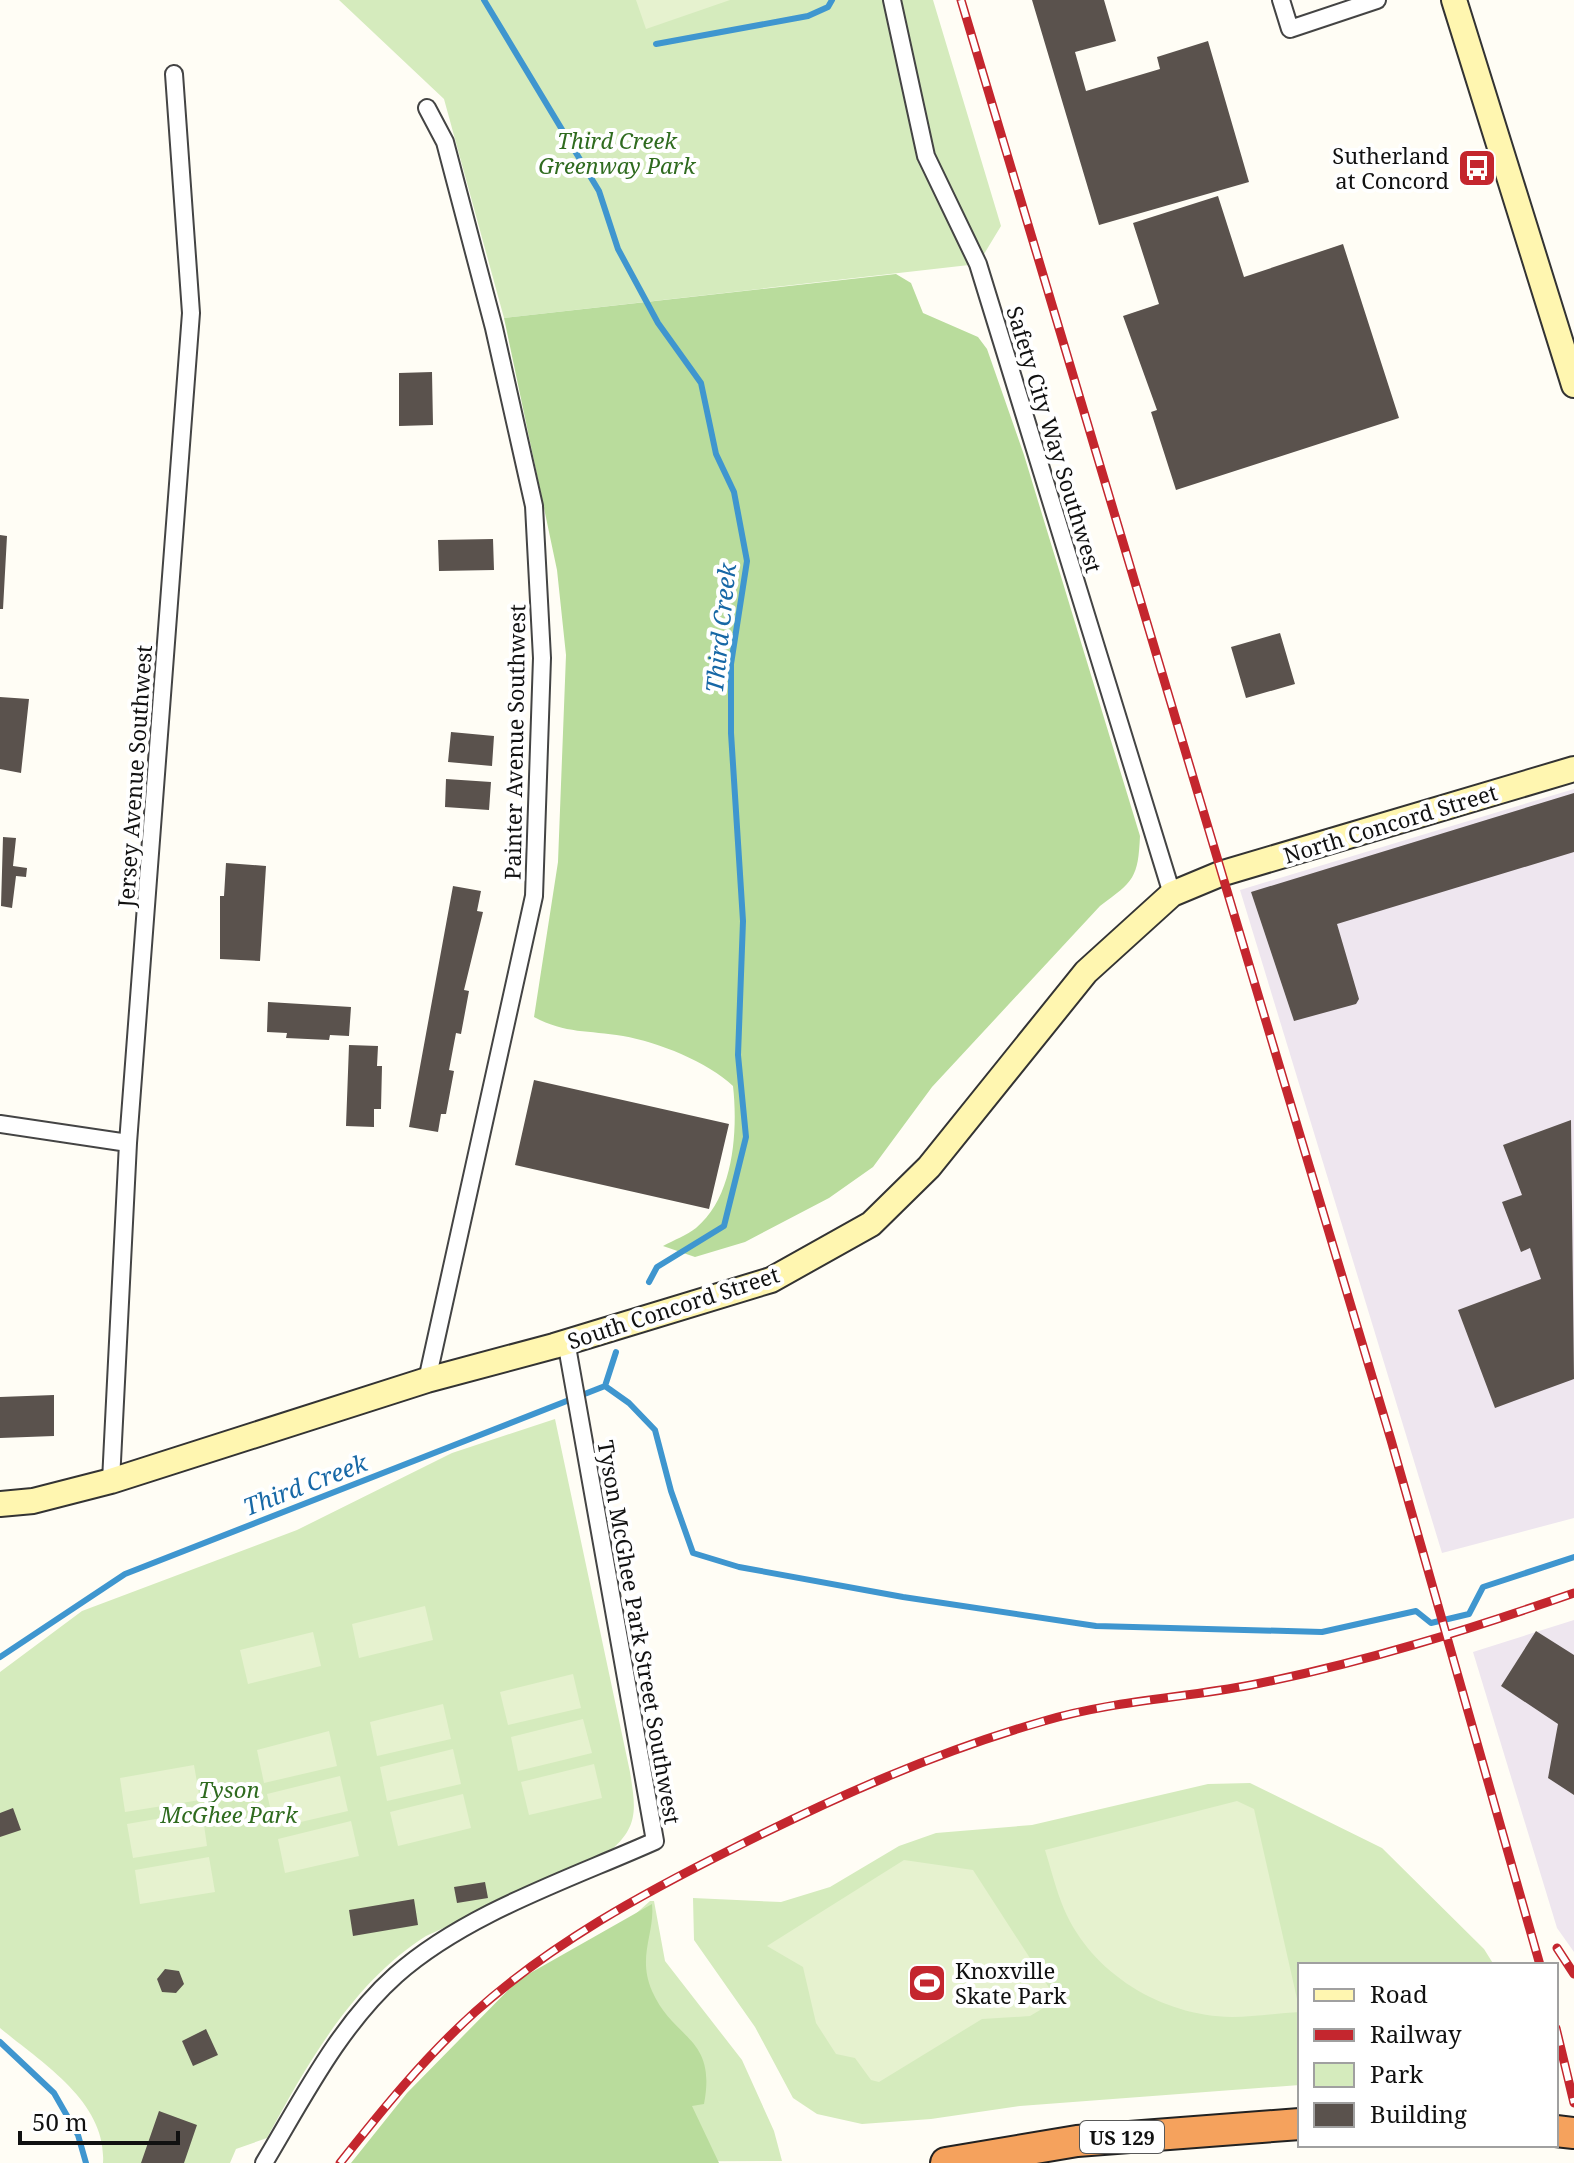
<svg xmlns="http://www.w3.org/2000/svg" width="1574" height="2163" font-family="'Noto Serif',serif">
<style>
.industrial{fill:#eee6ef}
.green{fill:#d5ebbd}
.forest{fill:#b9dc9c}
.pitch{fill:#e6f2cf}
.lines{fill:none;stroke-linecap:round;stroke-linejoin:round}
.stream{stroke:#3f96cf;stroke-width:6}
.building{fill:#5a524d}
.street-casing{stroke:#444;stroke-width:20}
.secondary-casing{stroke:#333;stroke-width:28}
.highway-casing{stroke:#222;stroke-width:34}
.street{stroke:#fff;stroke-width:16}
.secondary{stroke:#fff6b0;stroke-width:24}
.highway{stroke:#f5a25d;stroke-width:30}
.rail-casing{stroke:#c4262e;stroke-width:9}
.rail{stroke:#fff;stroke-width:6;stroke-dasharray:18;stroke-linecap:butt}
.labels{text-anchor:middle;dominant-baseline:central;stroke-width:8;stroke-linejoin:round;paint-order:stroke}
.shield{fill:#fff;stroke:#585858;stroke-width:2}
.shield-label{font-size:20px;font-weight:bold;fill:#111}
.park-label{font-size:22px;font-style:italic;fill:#2f6b1f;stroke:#fff}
.poi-label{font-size:22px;fill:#111;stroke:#fff;text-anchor:end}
.street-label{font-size:22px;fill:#111;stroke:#fff}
.water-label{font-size:24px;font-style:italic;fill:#1768a6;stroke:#fff}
</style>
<rect width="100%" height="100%" fill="#fffdf5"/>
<path class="industrial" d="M1574 789V1518L1442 1553 1240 890Z
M1574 1620V1952L1557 1928 1473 1652Z"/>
<path class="green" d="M339 0H933L1001 226 978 264 504 318 444 99Z
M555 1419 630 1772C636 1810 639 1827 608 1853L426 1936C353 1982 307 2064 267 2138L236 2149 230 2163H103C107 2102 42 2063 0 2028V1672L82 1611 297 1530 452 1453Z
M1250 1783 1382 1848 1484 1949 1494 1965H1300V2085L1020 2106 931 2119 862 2124 817 2114 793 2098 755 2027 694 1940 693 1898 781 1902 830 1887 899 1846 936 1833 1032 1825 1208 1784Z
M650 1901H654L665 1961 742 2060 774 2131 782 2161 357 2163Z"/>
<path class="forest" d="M896 274 911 283 923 313 978 337 987 349 1024 455 1140 836C1138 878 1134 881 1100 906L932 1087 873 1167 829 1198 745 1242 695 1257 663 1246C674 1240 687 1235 696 1228 734 1197 738 1130 733 1086 708 1062 658 1042 623 1036 588 1030 566 1034 534 1017L558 862 566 655 557 570 504 318Z
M652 1904C655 1934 637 1956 652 1991 674 2041 717 2036 704 2104L692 2106 719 2163H351L407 2093 518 1980Z"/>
<path class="pitch" d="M636 0H730L646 29Z
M425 1606 433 1640 359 1658 352 1624Z
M313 1632 321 1666 248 1684 240 1650Z
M573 1674 581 1708 508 1725 500 1692Z
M443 1704 451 1739 377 1756 370 1722Z
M583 1719 592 1753 518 1771 511 1737Z
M329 1731 337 1766 264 1783 257 1750Z
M453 1749 461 1784 387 1801 380 1767Z
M594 1764 602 1798 529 1815 521 1782Z
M194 1765 200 1800 125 1812 120 1778Z
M340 1776 348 1811 275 1828 267 1794Z
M463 1794 471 1828 398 1846 390 1812Z
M1237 1801 1254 1809 1300 2012C1278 2013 1254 2017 1232 2017 1162 2016 1092 1974 1064 1909 1056 1890 1051 1869 1045 1850Z
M202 1811 207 1846 133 1858 127 1824Z
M351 1821 359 1856 285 1873 278 1839Z
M209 1857 215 1892 140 1904 135 1870Z
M904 1860 973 1870 1057 2000 1030 2016 982 2019 879 2082 871 2080 855 2058 836 2054 816 2023 803 1967 767 1946Z"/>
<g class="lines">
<path class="stream" d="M484 0 599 191 618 249 658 323 701 383 716 454 734 492 747 561 731 664V733L743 921 738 1055 746 1137 724 1226 657 1267 649 1282
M656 44 808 16 828 7 832 0
M605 1386 629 1403 655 1430 671 1491 693 1553 739 1567 903 1597 1096 1626 1322 1632 1416 1611 1431 1623 1469 1614 1483 1587 1574 1557
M0 1657 125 1574 605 1386 616 1352
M0 2042 54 2093 78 2135 86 2163"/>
</g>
<path class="building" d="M1032 0H1104L1116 41 1075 52 1086 91 1160 69 1157 57 1208 41 1249 182 1099 225Z
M1218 196 1244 277 1343 244 1399 418 1176 490 1151 412 1157 410 1123 316 1159 304 1133 223Z
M432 372 433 425 399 426V373Z
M0 535 7 536 3 609H0Z
M493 539 494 570 439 571 438 540Z
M1280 633 1295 684 1246 698 1231 647Z
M0 697 29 699 21 773 0 769Z
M451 732 494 736 492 766 448 762Z
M446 779 491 782 489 810 445 807Z
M1574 793V852L1337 924 1359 999 1356 1004 1294 1021 1251 892Z
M3 837 16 838 13 866 27 868 26 877 16 876 12 908 1 906Z
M226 863 266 866 260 961 220 959V896H224Z
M453 886 481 891 477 911 483 912 464 990 469 991 461 1034 456 1033 449 1070 454 1071 446 1114H441L438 1132 409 1127Z
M268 1002 351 1007 349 1036 330 1035 329 1040 286 1038 287 1033 267 1032Z
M349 1045 378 1046 377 1066H382L381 1109H374V1127L346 1126Z
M534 1080 729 1124 709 1209 515 1165Z
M1571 1120 1574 1379 1495 1408 1458 1310 1541 1279 1530 1248 1521 1252 1502 1202 1522 1195 1503 1145Z
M54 1395V1436L0 1438V1397Z
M1536 1631 1574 1655V1795L1548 1778 1558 1724 1501 1686Z
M13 1808 21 1830 0 1837V1813Z
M485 1882 488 1898 457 1903 454 1887Z
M414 1899 418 1925 353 1936 349 1910Z
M165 1969 179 1971 184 1984 176 1993 162 1992 157 1979Z
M206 2029 218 2055 193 2066 182 2041Z
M159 2111 197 2125 184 2163H141Z"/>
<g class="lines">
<g class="street-casing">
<path id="street" d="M892 0 926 156 978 264 1172 894
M1281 0 1290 29 1377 0
M0 1124 128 1143
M427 1380 534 896 542 658 534 506 494 328 445 142 427 108
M111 1481 128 1143 191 313 174 74
M264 2163C303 2098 339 2026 396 1975 466 1913 570 1879 655 1841L566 1341"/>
</g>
<g class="secondary-casing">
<path id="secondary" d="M1454 0 1574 385
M0 1504 33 1501 111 1481 427 1380 554 1346 771 1280 871 1224 929 1167 1086 972 1172 894 1220 874 1574 769"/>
</g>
<g class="highway-casing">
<path id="highway" d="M1556 2131 1574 2133
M946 2163 1077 2141 1300 2124"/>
</g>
<use href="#street" class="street"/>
<use href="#secondary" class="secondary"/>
<use href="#highway" class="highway"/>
<g class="rail-casing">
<path id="rail" d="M961 0 1391 1440 1540 1965
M1557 1948 1574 1974
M1556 2028 1574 2103
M340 2163C382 2110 424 2058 475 2012 552 1943 642 1894 734 1848 835 1797 936 1752 1044 1721 1111 1701 1183 1698 1251 1685 1362 1663 1468 1630 1574 1593"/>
</g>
<use href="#rail" class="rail"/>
</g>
<defs>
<g id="bus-square" transform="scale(2)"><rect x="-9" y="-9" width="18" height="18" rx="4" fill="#c4262e" stroke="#fff"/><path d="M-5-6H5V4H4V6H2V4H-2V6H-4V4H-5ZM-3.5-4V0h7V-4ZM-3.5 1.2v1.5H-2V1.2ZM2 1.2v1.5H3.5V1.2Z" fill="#fff"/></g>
<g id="stadium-square" transform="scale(2)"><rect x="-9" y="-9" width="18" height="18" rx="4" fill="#c4262e" stroke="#fff"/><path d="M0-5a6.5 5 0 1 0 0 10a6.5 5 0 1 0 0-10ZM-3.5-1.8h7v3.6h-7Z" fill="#fff"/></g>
</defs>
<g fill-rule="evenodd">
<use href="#bus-square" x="1477" y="168"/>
<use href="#stadium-square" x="927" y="1983"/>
</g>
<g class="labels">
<rect class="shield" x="1080" y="2121" width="84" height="32" rx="6"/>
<g class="shield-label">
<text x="1122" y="2137">US 129</text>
</g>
<g class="park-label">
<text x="617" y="140">Third Creek<tspan x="617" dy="25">Greenway Park</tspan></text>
<text x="229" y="1789">Tyson<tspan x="229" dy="25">McGhee Park</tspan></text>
</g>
<g class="poi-label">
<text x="1449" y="155">Sutherland<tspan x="1449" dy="25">at Concord</tspan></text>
<text x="955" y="1970" text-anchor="start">Knoxville<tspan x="955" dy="25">Skate Park</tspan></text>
</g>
<g class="street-label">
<text transform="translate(1055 439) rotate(73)">Safety City Way Southwest</text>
<text transform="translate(514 742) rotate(-89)">Painter Avenue Southwest</text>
<text transform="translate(134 776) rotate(-86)">Jersey Avenue Southwest</text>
<text transform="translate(1390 823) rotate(-17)">North Concord Street</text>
<text transform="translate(673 1307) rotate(-18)">South Concord Street</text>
<text transform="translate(640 1632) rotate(80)">Tyson McGhee Park Street Southwest</text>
</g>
<g class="water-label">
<text transform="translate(720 628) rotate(-84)">Third Creek</text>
<text transform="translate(305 1484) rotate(-21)">Third Creek</text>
</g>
</g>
<rect x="1298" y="1963" width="260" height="184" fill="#ffffff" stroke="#a0a0a0" stroke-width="2"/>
<rect x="1314" y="1989" width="40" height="12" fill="#fff6b0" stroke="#a0a0a0" stroke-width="2"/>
<text x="1370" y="2003" font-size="24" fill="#111111">Road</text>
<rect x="1314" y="2029" width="40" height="12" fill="#c4262e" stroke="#a0a0a0" stroke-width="2"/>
<text x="1370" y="2043" font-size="24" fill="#111111">Railway</text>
<rect x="1314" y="2063" width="40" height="24" fill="#d5ebbd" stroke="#a0a0a0" stroke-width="2"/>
<text x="1370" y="2083" font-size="24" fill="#111111">Park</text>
<rect x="1314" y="2103" width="40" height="24" fill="#5a524d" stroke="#a0a0a0" stroke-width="2"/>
<text x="1370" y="2123" font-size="24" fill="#111111">Building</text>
<path d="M20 2131v12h158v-12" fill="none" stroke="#111111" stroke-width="4"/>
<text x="32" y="2131" font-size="24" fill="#111111" stroke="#ffffff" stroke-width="6" paint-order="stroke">50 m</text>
</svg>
